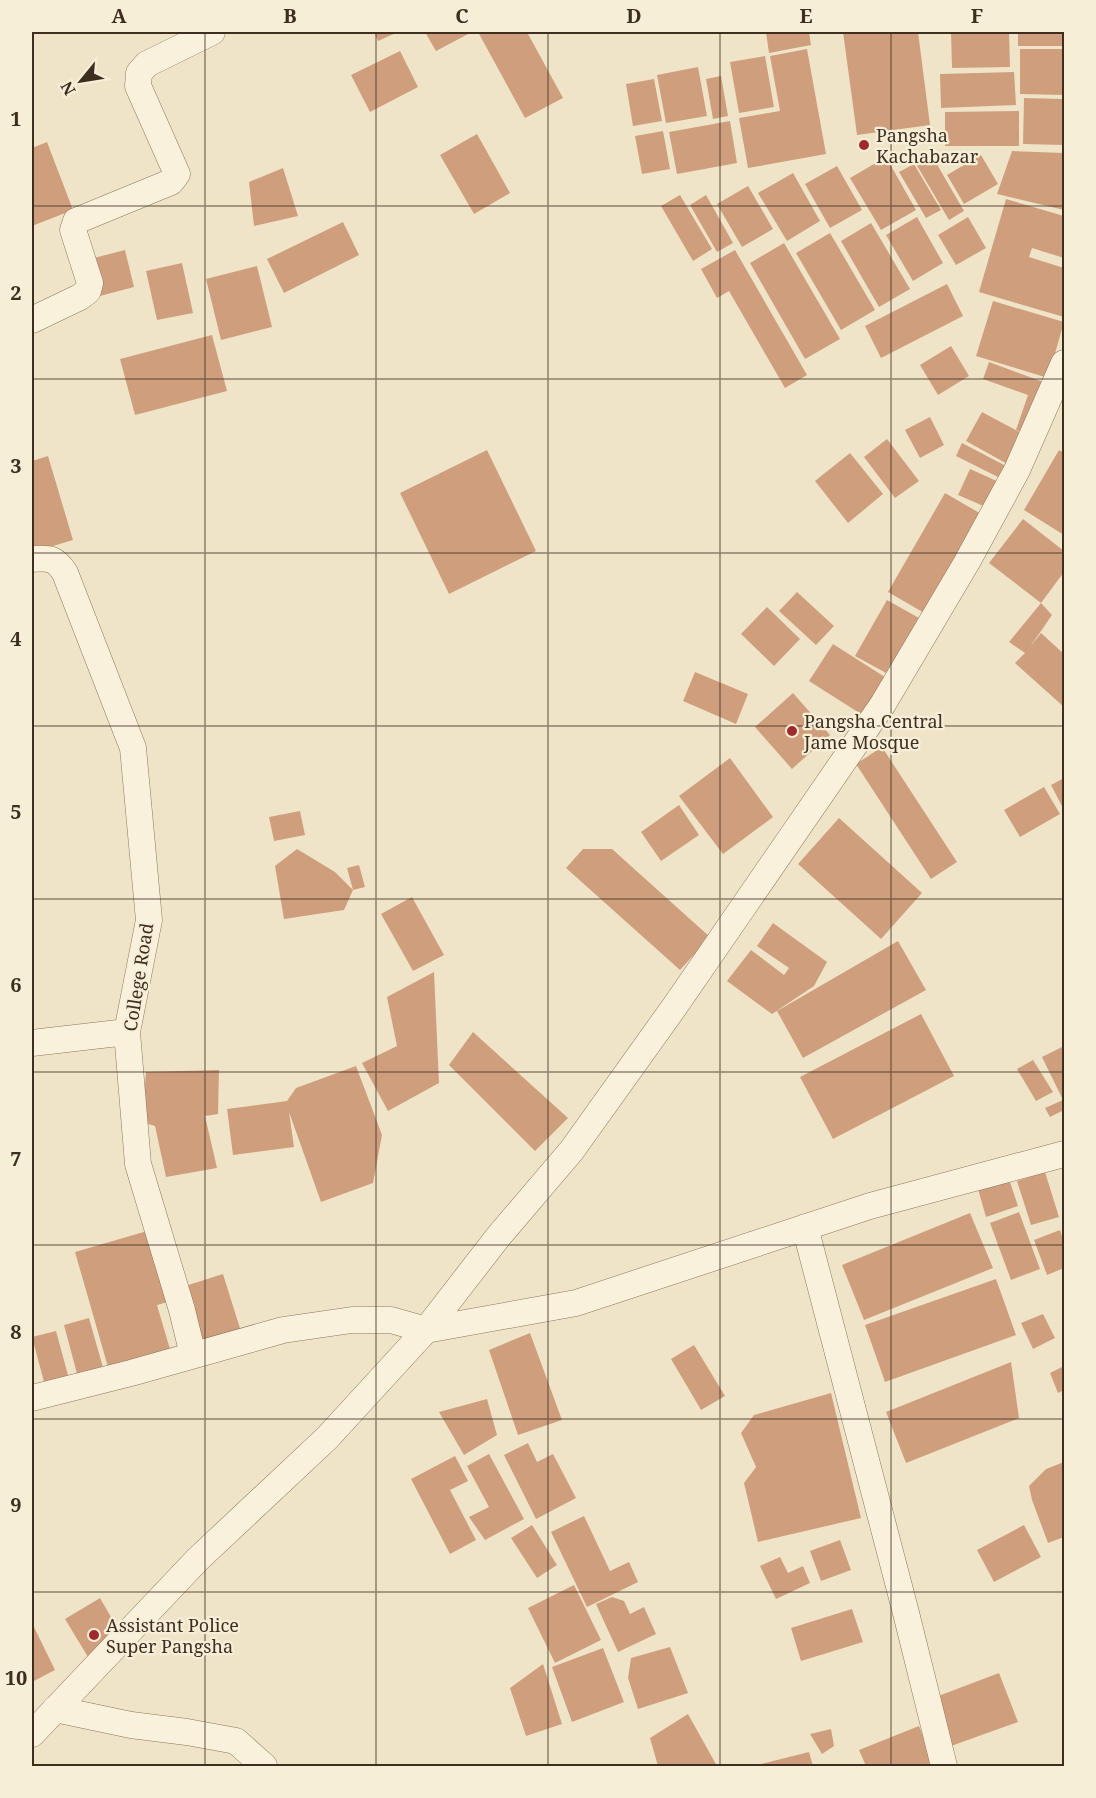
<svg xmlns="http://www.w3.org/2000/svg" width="1096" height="1798" font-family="'Noto Serif',serif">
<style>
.building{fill:#cf9f7d}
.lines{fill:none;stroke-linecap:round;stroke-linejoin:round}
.minor-casing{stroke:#8d765c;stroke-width:27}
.minor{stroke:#faf1dc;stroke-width:26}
.grid{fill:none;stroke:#3d2e20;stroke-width:1.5;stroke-opacity:0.55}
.poi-dot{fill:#9e2a2b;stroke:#f7eed8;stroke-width:2}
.labels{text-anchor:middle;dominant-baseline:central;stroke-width:4.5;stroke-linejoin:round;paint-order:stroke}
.poi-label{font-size:18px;fill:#3d2e20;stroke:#f7eed8;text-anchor:start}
.street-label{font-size:18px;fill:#3d2e20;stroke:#f7eed8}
.neatline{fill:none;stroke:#3d2e20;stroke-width:2}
.grid-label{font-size:20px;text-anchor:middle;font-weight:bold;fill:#3d2e20}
</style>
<rect width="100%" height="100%" fill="#f0e4c8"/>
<path class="building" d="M374 32H398L378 41Z
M425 32H472L436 51Z
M478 32H527L563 98 525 118Z
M766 32H809L811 45 769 53Z
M843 32H918L930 125 857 135Z
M951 32H1009L1010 67 952 68Z
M1018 32H1064V46H1018Z
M807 49 826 154 748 168 739 118 780 111 770 56Z
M1020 49H1064V95L1020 94Z
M400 51 418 87 370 112 351 75Z
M765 56 774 107 739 113 730 62Z
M698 67 707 116 666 123 657 75Z
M1014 72 1016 105 941 108 940 74Z
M721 76 728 116 713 119 706 79Z
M654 79 662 121 633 126 626 84Z
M1024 98 1064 99V145L1023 144Z
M1019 111V146H945V112Z
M730 121 737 163 677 174 669 132Z
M663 131 670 169 642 174 635 136Z
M477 134 510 193 474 214 440 155Z
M47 142 73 210 32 226V148Z
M1012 151 1064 153V210L997 194Z
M931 154 964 211 949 220 916 164Z
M981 155 998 184 964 204 947 175Z
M886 157 916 210 881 230 850 178Z
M914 164 941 210 926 218 899 172Z
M837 166 862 210 830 228 805 184Z
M283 168 298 216 254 226 249 182Z
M793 173 820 221 787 241 758 193Z
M748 186 773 229 742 247 717 204Z
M680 195 712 249 693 261 661 206Z
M706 195 733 243 717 252 690 205Z
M1006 199 1064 216V258L1032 248 1029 257 1064 268V317L979 292Z
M917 217 943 263 913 281 886 235Z
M968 217 986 248 956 265 938 235Z
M343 222 359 255 284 293 267 259Z
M871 223 910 289 879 307 841 241Z
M830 233 875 310 841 330 796 253Z
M784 243 840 339 805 359 750 263Z
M125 250 134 287 100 296 90 259Z
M735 250 807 375 785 388 729 291 717 298 701 269Z
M182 263 193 313 157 320 146 271Z
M257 266 272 327 221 340 206 279Z
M947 284 963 316 881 358 865 326Z
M993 301 1064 322 1048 378 976 356Z
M212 335 227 391 135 415 120 359Z
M951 346 969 376 938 395 920 365Z
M989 362 1049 384 1031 435 1016 430 1028 395 983 379Z
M982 412 1027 436 1011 466 966 441Z
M930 417 944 445 920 458 905 430Z
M887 439 919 481 895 498 864 457Z
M962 443 1006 466 1000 478 956 456Z
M487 450 536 551 449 594 400 493Z
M1059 450 1064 453V535L1024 510Z
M850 453 883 494 848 523 815 481Z
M48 456 73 540 33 552 32 547V461Z
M970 469 999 482 988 508 958 495Z
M945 493 983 515 926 614 888 592Z
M1023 519 1064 551V572L1041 603 989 563Z
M797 592 834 626 816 645 779 611Z
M887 600 919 618 888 674 855 656Z
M1041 603 1052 615 1030 647 1041 633 1064 654V707L1015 663 1025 653 1009 642Z
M767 607 800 639 774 666 741 634Z
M833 644 888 679 864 716 809 681Z
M695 672 748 694 736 724 683 701Z
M793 693 830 735 792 769 755 727Z
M882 747 957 862 931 879 856 764Z
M730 758 773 817 723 854 679 796Z
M1064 778V810L1051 785Z
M1044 787 1060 814 1020 837 1004 810Z
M679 805 699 835 661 861 641 832Z
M300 811 305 835 274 841 269 817Z
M839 818 922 893 881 939 798 864Z
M297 849 335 872 353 890 344 910 284 919 275 866Z
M583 849H612L710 937 680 970 566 868Z
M359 865 365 887 353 890 347 868Z
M412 897 444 955 413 971 381 914Z
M773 923 827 962 814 986 772 1014 727 981 751 950 784 975 789 968 757 946Z
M898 941 926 990 803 1058 777 1011Z
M434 972 439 1083 388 1111 362 1063 397 1046 387 997Z
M921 1014 954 1076 833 1139 800 1077Z
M473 1032 568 1118 535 1151 449 1065Z
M1064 1046V1110L1050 1117 1045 1108 1063 1100 1042 1057Z
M1033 1060 1053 1092 1036 1101 1017 1069Z
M356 1066 382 1135 373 1183 321 1202 289 1112 294 1147 233 1155 227 1109 287 1101 296 1088Z
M219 1070 218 1114 205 1116 217 1168 166 1177 155 1126 142 1122 146 1072Z
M1045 1172 1059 1217 1031 1225 1017 1181Z
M1009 1179 1018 1206 986 1217 978 1189Z
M1019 1212 1040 1269 1011 1280 990 1223Z
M970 1213 993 1268 864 1320 842 1265Z
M154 1229 175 1300 157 1305 172 1356 110 1374 75 1252Z
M1060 1230 1064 1243V1268L1047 1275 1034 1240Z
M223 1274 243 1338 202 1351 182 1287Z
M996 1279 1016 1335 885 1382 865 1325Z
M1043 1314 1055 1338 1033 1349 1021 1323Z
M89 1318 106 1378 80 1385 64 1325Z
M56 1331 71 1386 47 1393 32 1337Z
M530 1333 562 1420 518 1435 489 1350Z
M694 1345 725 1396 701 1410 671 1359Z
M1011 1362 1019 1418 906 1463 886 1412Z
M1064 1366V1390L1058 1393 1050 1373Z
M831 1393 861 1518 758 1542 744 1483 756 1467 741 1433 754 1415Z
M487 1399 497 1435 464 1455 439 1412Z
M528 1443 537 1462 553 1454 576 1498 536 1519 504 1455Z
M489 1454 524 1519 485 1540 469 1517 489 1507 467 1466Z
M455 1456 468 1481 450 1490 476 1540 450 1554 411 1479Z
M1064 1462V1537L1048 1543 1032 1500 1029 1486 1046 1469Z
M584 1516 610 1571 629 1562 638 1582 587 1607 551 1532Z
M532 1525 557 1565 537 1578 511 1538Z
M1024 1525 1041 1557 994 1582 977 1550Z
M840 1540 851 1570 821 1581 810 1551Z
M780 1557 788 1573 803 1566 810 1583 776 1599 760 1566Z
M574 1585 601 1640 555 1663 528 1608Z
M612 1597 624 1601 630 1614 644 1607 656 1634 618 1652 596 1604Z
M100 1598 122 1636 88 1657 65 1619Z
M852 1609 863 1642 801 1661 791 1628Z
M32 1623 55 1670 32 1682Z
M670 1647 688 1693 638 1709 628 1678 631 1658Z
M603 1648 624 1702 572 1722 552 1667Z
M543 1664 562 1724 526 1736 510 1688Z
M999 1673 1018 1722 951 1746 933 1698Z
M688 1714 717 1766H658L650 1738Z
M919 1726 935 1766H866L859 1750Z
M831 1729 834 1746 822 1754 810 1734Z
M809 1752 813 1766H761V1764Z"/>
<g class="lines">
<g class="minor-casing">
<path id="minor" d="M32 320 80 297 88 291 90 283 73 230 76 221 171 182 177 174 138 86 139 73 147 64 212 32
M32 559C49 558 55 557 65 573L133 748 149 920 127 1032 138 1164 182 1310 193 1355
M32 1043 127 1032
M805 1227 906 1613 944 1766
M32 1398 131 1373 283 1330 352 1320H391L426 1330 576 1303 870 1206 1064 1154
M55 1709 131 1725 187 1732 236 1741 264 1766
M32 1734 198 1559 327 1438 426 1330 498 1237 572 1150 675 1006 883 704 967 562 1017 470 1064 363"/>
</g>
<use href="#minor" class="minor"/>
</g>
<path class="grid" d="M205 32V1766M376 32V1766M548 32V1766M720 32V1766M891 32V1766M32 206H1064M32 379H1064M32 553H1064M32 726H1064M32 899H1064M32 1072H1064M32 1245H1064M32 1419H1064M32 1592H1064"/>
<g class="poi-dot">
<circle cx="864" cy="145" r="6"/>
<circle cx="792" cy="731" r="6"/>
<circle cx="94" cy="1635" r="6"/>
</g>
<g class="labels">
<g class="poi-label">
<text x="876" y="135">Pangsha<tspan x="876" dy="21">Kachabazar</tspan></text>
<text x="804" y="721">Pangsha Central<tspan x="804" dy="21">Jame Mosque</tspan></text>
<text x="106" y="1625">Assistant Police<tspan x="106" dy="21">Super Pangsha</tspan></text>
</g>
<g class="street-label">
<text transform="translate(138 977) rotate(-81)">College Road</text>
</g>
</g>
<rect width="1096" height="1798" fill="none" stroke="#f7eed8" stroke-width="66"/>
<g transform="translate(81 81) rotate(240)" stroke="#f7eed8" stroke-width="4.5" paint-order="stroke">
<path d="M0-4.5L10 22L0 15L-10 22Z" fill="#3d2e20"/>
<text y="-9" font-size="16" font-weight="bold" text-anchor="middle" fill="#3d2e20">N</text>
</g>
<rect x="33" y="33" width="1030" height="1732" class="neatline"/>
<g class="grid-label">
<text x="119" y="23">A</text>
<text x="290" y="23">B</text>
<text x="462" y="23">C</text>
<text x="634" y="23">D</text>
<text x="806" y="23">E</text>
<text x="977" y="23">F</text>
<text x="16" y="126">1</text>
<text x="16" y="300">2</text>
<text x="16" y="473">3</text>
<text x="16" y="646">4</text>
<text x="16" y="819">5</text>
<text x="16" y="992">6</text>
<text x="16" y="1166">7</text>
<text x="16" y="1339">8</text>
<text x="16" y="1512">9</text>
<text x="16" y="1685">10</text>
</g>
</svg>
